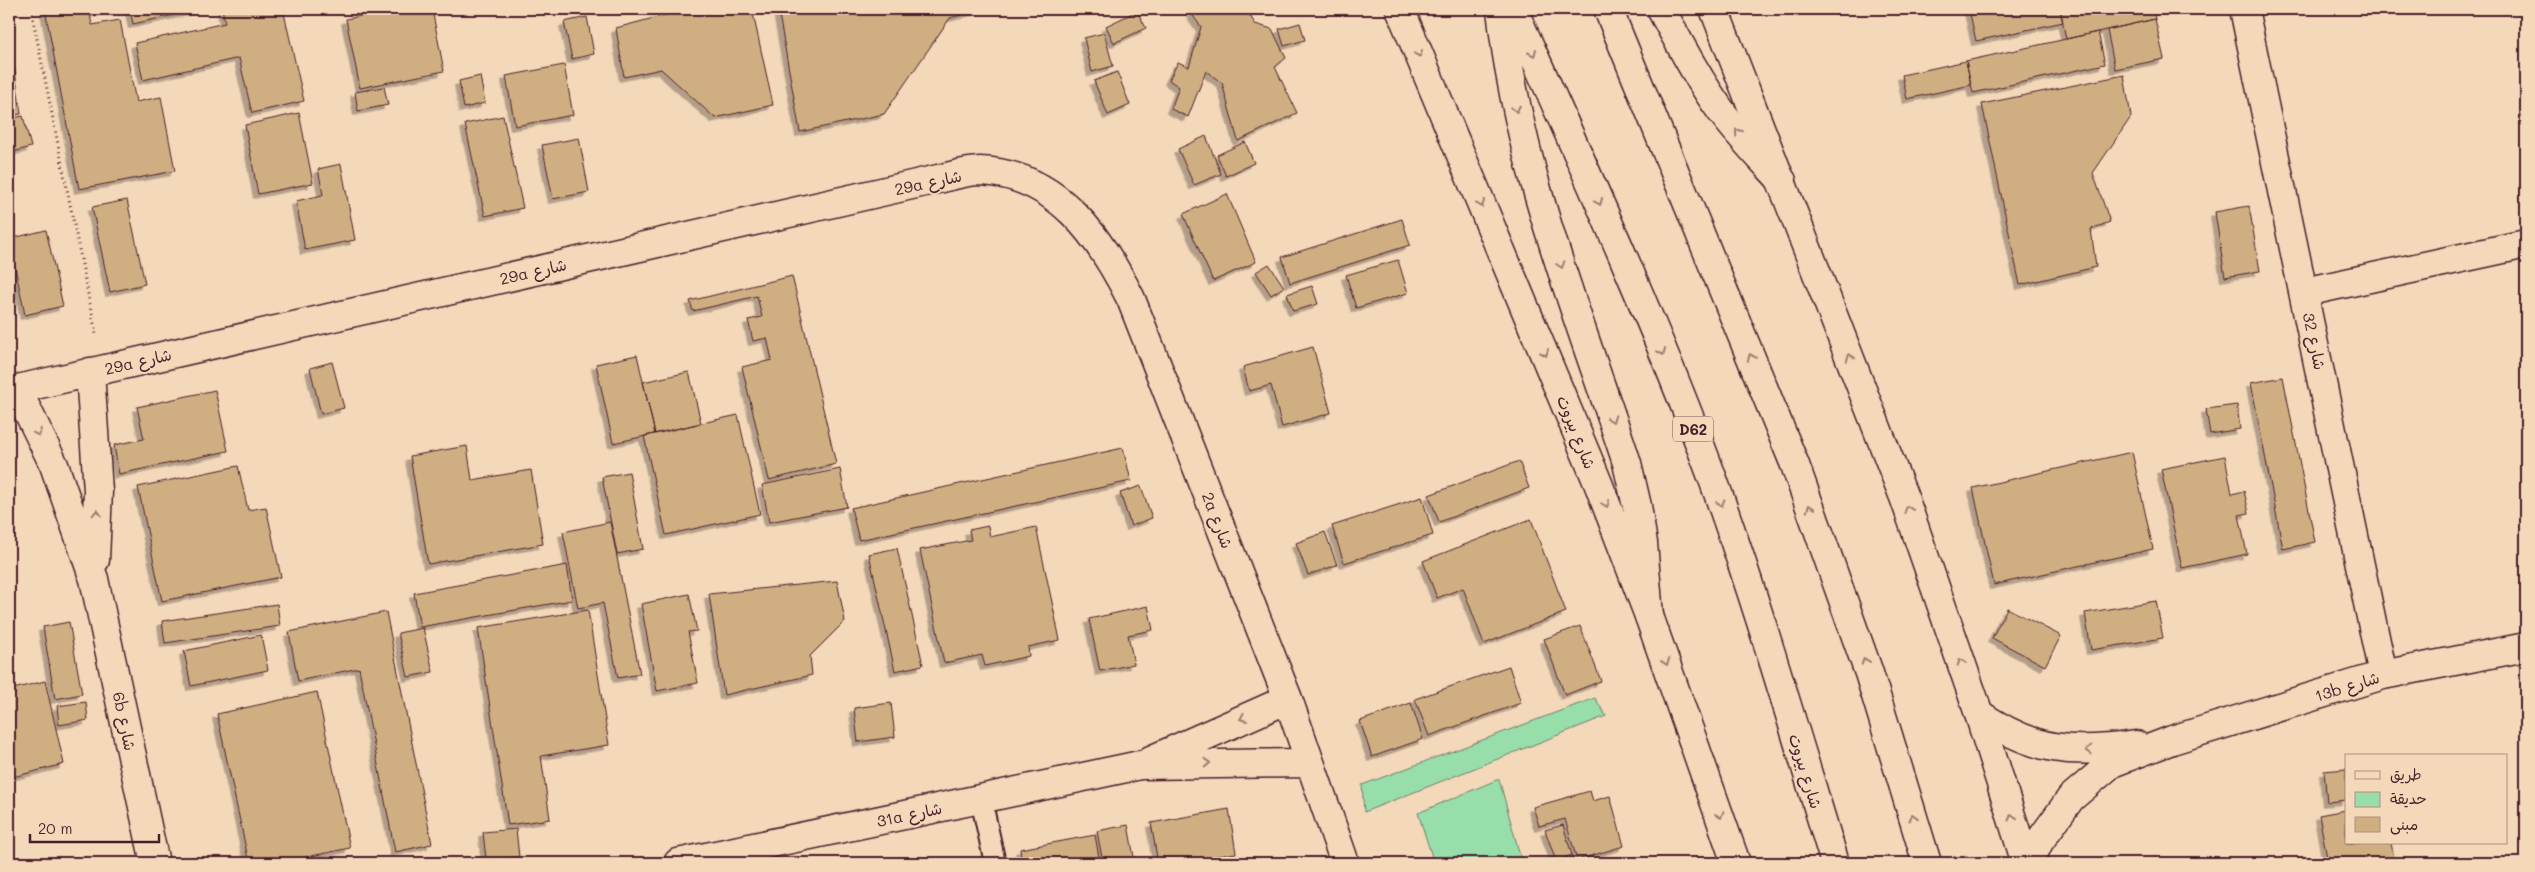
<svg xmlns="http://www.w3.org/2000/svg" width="2535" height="872" viewBox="0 0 2535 872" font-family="Mali,'Playpen Sans Arabic',sans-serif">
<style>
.green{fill:#97deab;stroke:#707e6b}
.building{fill:#cfaf82;stroke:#4a1f2b;filter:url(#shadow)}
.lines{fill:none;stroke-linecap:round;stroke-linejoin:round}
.lane-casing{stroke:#4a1f2b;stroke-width:24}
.street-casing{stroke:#4a1f2b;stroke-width:31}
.secondary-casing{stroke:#4a1f2b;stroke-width:31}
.primary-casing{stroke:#4a1f2b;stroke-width:31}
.path{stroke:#4a1f2b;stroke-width:3;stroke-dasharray:1 4;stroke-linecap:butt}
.lane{stroke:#f3d8ba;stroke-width:20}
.street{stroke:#f3d8ba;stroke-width:28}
.secondary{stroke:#f3d8ba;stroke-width:28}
.primary{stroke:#f3d8ba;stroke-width:28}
.oneway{stroke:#9e7c72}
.labels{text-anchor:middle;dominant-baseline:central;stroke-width:4;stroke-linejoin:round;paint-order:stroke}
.shield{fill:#f3d8ba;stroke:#7d5656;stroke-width:1}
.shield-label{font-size:15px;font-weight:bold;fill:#4a1f2b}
.street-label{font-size:16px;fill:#4a1f2b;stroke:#f3d8ba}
</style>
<defs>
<filter id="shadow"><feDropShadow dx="-4.5" dy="4.5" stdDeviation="0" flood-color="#0004"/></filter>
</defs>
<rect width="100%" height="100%" fill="#f3d8ba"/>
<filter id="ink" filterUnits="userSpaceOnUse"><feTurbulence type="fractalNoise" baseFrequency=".02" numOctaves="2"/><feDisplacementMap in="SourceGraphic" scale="10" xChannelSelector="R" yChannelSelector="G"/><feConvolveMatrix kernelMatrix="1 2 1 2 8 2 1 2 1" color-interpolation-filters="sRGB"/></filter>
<g filter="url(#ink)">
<!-- green -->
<path class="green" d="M1595 698 1606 716 1364 812 1362 785Z
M1499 779 1522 863H1434L1418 813Z"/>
<!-- building -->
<path class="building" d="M45 9H89L92 25 120 20 136 102 161 97 175 171 79 189Z
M92 9H113L93 13Z
M130 9H201L133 24Z
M222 9H283L304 101 252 113 239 58 143 80 135 43 225 23Z
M394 9H432L444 71 360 88 346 19Z
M688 9H752L773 105 715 118 661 69 624 77 616 28Z
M778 9H983L950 18 884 114 800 132Z
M1201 9H1246L1255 24 1272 29 1286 58 1275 67 1297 113 1238 141 1222 83 1206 71 1188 117 1171 109 1179 87 1169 80 1178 62 1189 67 1201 27 1191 13Z
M1969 9H2060L2063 22 1976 41Z
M2060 9H2153L2155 19 2066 39Z
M1137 11 1146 28 1114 43 1106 26Z
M587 17 594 54 572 59 564 22Z
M2155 19 2164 59 2115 69 2107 30Z
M1300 23 1305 40 1284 46 1279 29Z
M2098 32 2105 64 1973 93 1966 61Z
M1104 33 1113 66 1092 72 1084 38Z
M9 43H11L21 114 9 116Z
M1966 61 1971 85 1907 99 1902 75Z
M564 65 573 115 515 126 506 76Z
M1117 72 1130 105 1108 115 1094 81Z
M2124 75 2131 117 2093 173 2110 222 2091 229 2096 267 2020 285 1982 104Z
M480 76 485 103 464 108 459 81Z
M384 87 388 105 358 111 355 92Z
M299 113 313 183 258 194 245 125Z
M23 116 31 147 9 153V119Z
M503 116 523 208 485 216 465 124Z
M1206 136 1221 174 1194 185 1178 149Z
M579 138 589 192 553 199 542 145Z
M1245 142 1254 163 1226 176 1217 155Z
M341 164 355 240 305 250 296 201 323 195 318 169Z
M1227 194 1256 262 1213 281 1183 214Z
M127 200 145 284 110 292 92 207Z
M2249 206 2260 271 2225 277 2215 212Z
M1402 219 1410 245 1290 283 1282 257Z
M46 230 63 306 25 315 9 239Z
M1398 260 1408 293 1356 308 1346 275Z
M1269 264 1284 287 1271 295 1256 272Z
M792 276 836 464 769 480 742 367 772 360 767 338 753 341 748 320 762 317 757 296 693 311 690 301Z
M1312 286 1318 304 1293 311 1287 294Z
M1313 347 1331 413 1282 427 1271 385 1249 391 1243 367Z
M637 355 655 434 613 443 596 364Z
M332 362 344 408 321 414 310 368Z
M689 372 701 423 655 434 643 382Z
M2283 377 2315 542 2283 549 2251 383Z
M215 390 228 451 119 474 114 445 144 439 137 407Z
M2237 405 2240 429 2210 434 2206 409Z
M738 415 760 514 666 535 644 436Z
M467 446 472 480 531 470 543 544 428 564 410 456Z
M1123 448 1131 481 859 540 851 508Z
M2132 452 2153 549 1994 585 1973 488Z
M2225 456 2232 494 2244 491 2249 513 2239 515 2247 554 2182 568 2161 469Z
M1519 461 1529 488 1439 522 1429 495Z
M238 466 248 510 266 507 281 577 162 601 138 487Z
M840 469 847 507 769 522 762 485Z
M629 472 643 549 617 554 602 477Z
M1141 486 1152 518 1131 526 1120 493Z
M1422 497 1433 535 1344 563 1332 526Z
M1531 519 1566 612 1484 644 1463 588 1437 598 1423 561Z
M610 522 640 674 618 678 603 603 578 608 563 532Z
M988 526 990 537 1036 527 1060 640 1028 647 1029 656 985 666 982 655 944 663 920 550 971 540 969 530Z
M1325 532 1337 565 1308 575 1296 543Z
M897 548 923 665 895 671 869 554Z
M567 565 572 600 420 627 414 593Z
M837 581 845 621 810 656 812 675 724 695 709 594Z
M689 594 697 631 688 632 698 683 657 691 641 604Z
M2156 601 2163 638 2091 650 2085 613Z
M277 604 280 626 165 643 162 621Z
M1148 606 1153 630 1128 635 1134 664 1100 671 1089 619Z
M2007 608 2061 636 2045 666 1992 638Z
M588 610 609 745 541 756 550 819 508 825 478 628Z
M386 612 432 844 395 852 359 668 298 681 289 632Z
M69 622 82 694 55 699 43 627Z
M1580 626 1601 681 1565 695 1544 639Z
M423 628 433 672 408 677 398 633Z
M261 635 268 670 191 686 184 651Z
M1509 666 1521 703 1429 736 1415 699Z
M45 681 64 764 9 778V690Z
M317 692 350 848 278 863H249L217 714Z
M86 702 88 720 59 725 57 706Z
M891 703 895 737 858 742 854 708Z
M1411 703 1423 739 1372 757 1360 721Z
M2346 769V800L2327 802 2324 771Z
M1590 791 1593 801 1610 796 1624 846 1577 860 1565 819 1539 826 1533 807Z
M1229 809 1236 853 1178 863H1158L1151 823Z
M2346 810V843H2391L2395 863H2328L2319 815Z
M1128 825 1135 863H1103L1097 831Z
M1563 825 1572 855 1556 861 1545 830Z
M516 829 519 857 486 859 483 832Z
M1095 835 1100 863H1022L1020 849Z
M2313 857 2314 863H2282Z
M2484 859V863H2450Z"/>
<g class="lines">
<defs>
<path id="lane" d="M981 799 995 863"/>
<path id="street" d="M2244 9 2383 675
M2305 292 2526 244
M90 372 98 491 95 560
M17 389 54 465 94 579 155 863
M9 391 938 179C951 176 967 171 980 171 1057 174 1100 237 1131 299L1288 699 1345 863
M1979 714C2035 752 2071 754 2136 745
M1151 760 1288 699
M678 863 1140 765 1309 763
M2029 863 2039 842 2071 798 2112 763 2172 740 2383 675 2526 647"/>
<path id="secondary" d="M1400 9 1598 483 1649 616 1736 863
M1714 9 1905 500 1979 714 2026 863"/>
<path id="primary" d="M1501 9C1517 166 1578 314 1627 463L1637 506 1643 543 1649 616
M1513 9C1583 165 1655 322 1714 482 1759 608 1796 736 1835 863
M1608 9 1795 465 1869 673 1927 863
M1661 9C1680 44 1698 79 1721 111 1739 136 1761 158 1782 181"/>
</defs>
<!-- lane casing -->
<use href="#lane" class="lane-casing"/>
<!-- street casing -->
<use href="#street" class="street-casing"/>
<!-- secondary casing -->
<use href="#secondary" class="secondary-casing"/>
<!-- primary casing -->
<use href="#primary" class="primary-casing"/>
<!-- path -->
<path class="path" d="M31 9 96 334"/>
<!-- lane -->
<use href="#lane" class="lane"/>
<!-- street -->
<use href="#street" class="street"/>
<!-- secondary -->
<use href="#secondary" class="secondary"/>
<!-- primary -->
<use href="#primary" class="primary"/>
</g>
<!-- one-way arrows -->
<defs><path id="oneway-chevron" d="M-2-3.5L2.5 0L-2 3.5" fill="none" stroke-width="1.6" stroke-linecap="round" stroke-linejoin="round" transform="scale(1.25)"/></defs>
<g class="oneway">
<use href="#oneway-chevron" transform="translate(1533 53) rotate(66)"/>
<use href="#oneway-chevron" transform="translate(1419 54) rotate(67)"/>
<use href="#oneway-chevron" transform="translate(1516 109) rotate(79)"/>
<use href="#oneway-chevron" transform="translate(1738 132) rotate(-129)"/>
<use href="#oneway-chevron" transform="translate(1599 202) rotate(67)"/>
<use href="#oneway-chevron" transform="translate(1481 204) rotate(68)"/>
<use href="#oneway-chevron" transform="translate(1561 265) rotate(72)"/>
<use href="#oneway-chevron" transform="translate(1662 352) rotate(68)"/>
<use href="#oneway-chevron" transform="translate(1545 353) rotate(67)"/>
<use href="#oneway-chevron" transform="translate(1751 357) rotate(-112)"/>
<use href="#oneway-chevron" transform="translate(1850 357) rotate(-111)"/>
<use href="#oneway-chevron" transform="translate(1612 419) rotate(72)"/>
<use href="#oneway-chevron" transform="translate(38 433) rotate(64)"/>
<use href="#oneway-chevron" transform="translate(1721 503) rotate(72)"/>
<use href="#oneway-chevron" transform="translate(1606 504) rotate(69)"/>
<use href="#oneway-chevron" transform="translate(1810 508) rotate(-110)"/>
<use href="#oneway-chevron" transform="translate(1908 509) rotate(-109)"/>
<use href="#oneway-chevron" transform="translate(97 513) rotate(-88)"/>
<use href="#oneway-chevron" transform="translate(1865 661) rotate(-110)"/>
<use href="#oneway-chevron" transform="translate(1666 662) rotate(70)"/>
<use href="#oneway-chevron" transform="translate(1961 662) rotate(-109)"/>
<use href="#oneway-chevron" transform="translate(1243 718) rotate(157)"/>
<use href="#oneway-chevron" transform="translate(2089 750) rotate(177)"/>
<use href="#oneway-chevron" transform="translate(1207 763) rotate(-2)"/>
<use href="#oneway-chevron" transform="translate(1720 815) rotate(71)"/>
<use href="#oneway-chevron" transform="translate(1913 817) rotate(-107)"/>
<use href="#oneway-chevron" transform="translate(2012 817) rotate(-107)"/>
</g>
</g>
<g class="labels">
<!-- shield labels -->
<rect class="shield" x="1673" y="416.5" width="40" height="25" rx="4"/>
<g class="shield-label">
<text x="1693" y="429">D62</text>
</g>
<!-- street labels -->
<g class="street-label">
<text transform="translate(928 182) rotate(-12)">29a شارع</text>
<text transform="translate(533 271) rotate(-13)">29a شارع</text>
<text transform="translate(2315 341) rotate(78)">شارع 32</text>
<text transform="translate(138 361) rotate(-13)">29a شارع</text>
<text transform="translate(1577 432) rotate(68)">شارع بيروت</text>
<text transform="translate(1218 520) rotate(69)">2a شارع</text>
<text transform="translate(2347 686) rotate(-17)">13b شارع</text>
<text transform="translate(125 721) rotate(78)">6b شارع</text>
<text transform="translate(1806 771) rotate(73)">شارع بيروت</text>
<text transform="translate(909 814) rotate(-12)">31a شارع</text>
</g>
</g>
<!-- margin -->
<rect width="2535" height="872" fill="none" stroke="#f3d8ba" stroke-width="30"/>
<rect x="15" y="15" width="2505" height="842" fill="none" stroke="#4a1f2b" stroke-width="2" filter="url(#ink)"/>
<!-- legend -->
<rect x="2345" y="754" width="162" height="90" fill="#f3d8ba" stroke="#af8e81"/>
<rect x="2355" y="771" width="25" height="8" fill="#f3d8ba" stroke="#af8e81"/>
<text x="2390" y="780" font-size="15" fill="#4a1f2b">طريق</text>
<rect x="2355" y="792" width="25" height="15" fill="#97deab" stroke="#af8e81"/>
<text x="2390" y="804" font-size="15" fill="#4a1f2b">حديقة</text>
<rect x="2355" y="817" width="25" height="15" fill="#cfaf82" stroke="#af8e81"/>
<text x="2390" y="830" font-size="15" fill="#4a1f2b">مبنى</text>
<!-- scale -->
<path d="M30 834v8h129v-8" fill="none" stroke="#4a1f2b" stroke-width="2.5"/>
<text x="38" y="834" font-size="15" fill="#4a1f2b" stroke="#f3d8ba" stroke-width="4" paint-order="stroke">20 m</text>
</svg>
